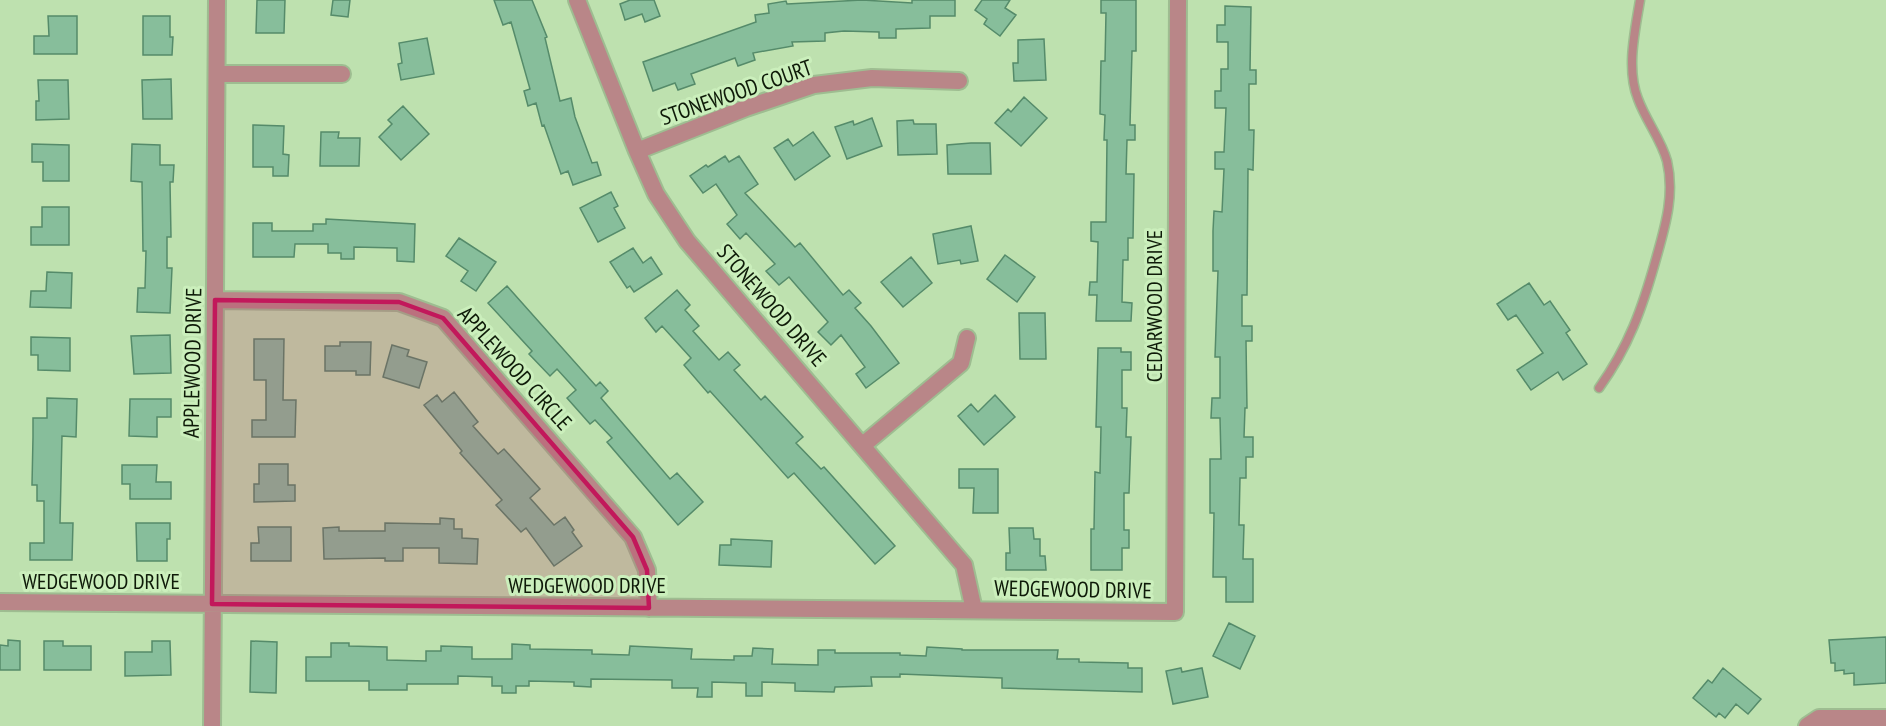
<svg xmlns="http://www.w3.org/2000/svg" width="1886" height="726" viewBox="0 0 1886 726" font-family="'PT Sans Narrow',sans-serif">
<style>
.building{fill:#87be9b;stroke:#558b6a;stroke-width:1.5}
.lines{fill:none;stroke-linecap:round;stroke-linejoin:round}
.lane-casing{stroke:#9ebd91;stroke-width:11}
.street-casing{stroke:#9ebd91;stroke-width:20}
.lane{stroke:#b98688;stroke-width:8}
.street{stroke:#b98688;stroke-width:16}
.marked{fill:#c2185b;fill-opacity:0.2;stroke:#c2185b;stroke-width:4.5;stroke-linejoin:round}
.labels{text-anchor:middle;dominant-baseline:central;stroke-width:6;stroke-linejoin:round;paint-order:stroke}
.street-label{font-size:22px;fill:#0e1a08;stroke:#cbefbc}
</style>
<rect width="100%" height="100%" fill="#bee1af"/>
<!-- building -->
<path class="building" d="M257 0H285L284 33H256Z
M333 0H350L348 17 331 15Z
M494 0H532L547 37 545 38 560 101 571 98 575 117 592 163 597 162 601 175 573 185 568 171 561 174 544 125 542 126 536 103 528 106 524 91 530 89 511 22 503 25Z
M630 0H654L660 16 645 22 642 14 625 20 620 4Z
M862 0 912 3V0H955V16H930V28L896 29V38H879V32L844 31 825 33V41L792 42 793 46 753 53 755 60 738 66 735 58 691 74 695 84 678 90 675 83 653 91 643 62 756 22 755 15 769 13 768 4 786 1 787 4Z
M982 0H1010L1005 8 1016 15 1000 36 984 24 987 19 975 10Z
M1101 0H1136V51H1132L1130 125H1135V140H1127L1126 174H1134L1133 238H1128V260H1123L1122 302 1132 303 1131 321H1096L1097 295H1089L1090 282H1097L1098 242 1091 241V222H1106L1107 140H1104L1105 115 1100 114 1101 61H1105L1106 13H1101Z
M1225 6 1251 7 1250 70H1256V84H1249V130H1254L1253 170 1248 169 1247 295H1242V326H1252V341H1246L1247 408H1245L1244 437H1253V457H1246V478H1240L1239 525H1244L1243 559H1253V602H1226V577H1213L1214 513H1210V459H1221L1220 418H1211L1212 398H1220V357H1215L1218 271H1213V231L1214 211 1222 212 1224 169H1215V152H1224L1226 108H1215V91H1221V69H1228V42H1217V25H1225Z
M48 16H77V54H34V36H49Z
M143 16H170V37H173L172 55H143Z
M427 38 434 74 401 80 398 64 402 63 399 43Z
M1044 39 1046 80 1014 81 1013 63H1018V40Z
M171 79 172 119H143L142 80Z
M38 80H68L69 119 36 120V101H39Z
M1024 97 1047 118 1021 146 995 123 1008 109 1011 112Z
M403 106 429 134 401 160 379 137 392 124 388 120Z
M872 118 882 146 847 159 835 127 853 121 854 125Z
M913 120 914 124H936L937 154 898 155 897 121Z
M253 125 284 126 283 154 289 155 288 176H273V167H253Z
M321 132H339L338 138H360L359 166H320Z
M813 132 830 156 795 180 774 148 788 139 793 146Z
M971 143H990L991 174H948L947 145Z
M32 144 69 145V181H43V162H32Z
M132 144 160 145V165H174L173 182H170L171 237H167V268H172L170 313 137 312 138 288H145L146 251H143L142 182 131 181Z
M725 156 729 162 739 156 758 184 745 193 795 247 800 243 843 295 849 290 861 303 855 308 871 326 899 363 866 388 856 374 865 367 841 335 831 345 818 332 828 322 789 277 779 285 766 271 775 264 746 233 740 239 727 224 737 215 716 184 703 193 690 176 706 165 708 167Z
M611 192 618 206 614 208 625 228 598 242 580 208Z
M42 207H69V245H31V227H42Z
M326 219 415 224 414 262 397 261V248L354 247V259H341V253H328V244H295L294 257H253V223H272V231H313V224H326Z
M971 226 978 261 961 264 960 260 938 264 933 234Z
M459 238 496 262 476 291 461 281 468 271 446 256Z
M633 248 643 263 651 257 662 274 634 292 630 286 627 288 610 262Z
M1005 255 1035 277 1017 302 987 279Z
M911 257 932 283 903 307 881 282Z
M47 272 72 273 71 308 30 307 31 291H46Z
M1529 283 1544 305 1550 301 1570 330 1566 333 1587 364 1563 380 1558 372 1531 390 1517 370 1543 353 1516 315 1508 320 1497 304Z
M507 286 596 386 600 382 608 391 601 398 670 479 677 473 703 502 678 525 607 442 612 438 595 420 590 424 567 398 576 390 557 369 550 376 529 354 532 351 488 303Z
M677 290 690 305 685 310 699 326 693 331 719 360 728 352 740 365 734 370 761 400 765 396 803 437 796 443 821 469 824 467 895 546 875 564 794 473 788 478 710 391 708 393 684 365 691 358 662 326 656 332 645 318Z
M1019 313H1045L1046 359H1020Z
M170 335 171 373 134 374 131 336Z
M31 337 70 338V371L38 370V355H31Z
M254 339H284L283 400H296L295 437H252V420H266V380H254Z
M340 342H371L370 375H356V371H325V346H340Z
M392 345 409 350 407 356 427 362 419 388 383 377Z
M1098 348H1121V352H1131V370H1122V408H1127L1126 437H1131L1129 493H1124V530H1129V548H1122V570H1091V529H1094L1095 472 1100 473 1101 427H1096Z
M454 392 478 422 473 426 498 454 504 449 540 489 530 498 554 525 565 517 574 530 572 532 582 546 554 566 526 528 521 532 496 505 502 500 460 453 462 451 424 405 437 395 442 402Z
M995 395 1015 417 984 445 958 416 971 404 978 412Z
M47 398 77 399 76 437 62 436 60 523H73L72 560H30V543H44V501H37V485H32L33 437V418H47Z
M130 399H171V417H157V437L129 436Z
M259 464H288V485H295V501L254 502V484H259Z
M122 465H157L156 482H171V499H130V484H122Z
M959 469H998V513H973L974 488H959Z
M440 518 454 519V529H462V538L478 539 477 564 439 563V548H403V561H385V558L324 559 323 528 339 527V531H385V523L440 524Z
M136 523H170V539H167V561H137Z
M258 527H291V561H251V543H259Z
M1009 528H1033L1034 539H1040V556H1045L1046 570H1006V553H1010Z
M731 539 772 541 771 567 719 565 720 545H731Z
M1229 623 1255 636 1240 669 1213 656Z
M1886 637V683L1854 685V673L1844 674V670L1835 671V663H1831L1829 640Z
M8 640 20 641V670H0V645L8 646Z
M44 641H63V646H91V670H44Z
M152 641H170L171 675 125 676V652H152Z
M251 641 277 642 276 693 250 692Z
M331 643H349V646L387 647V660L426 661V651H441V646L472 647V659H512V644L530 645V649L592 650V654L629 655 630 646 692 649 691 659 734 660V656H752L753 648 773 649 772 664 818 665V650H835V653H900V655L926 656 927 647 962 649V650H1058L1057 659H1079V662L1128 663V668H1142V692L1002 688V678L900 674V677H871L872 686 835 687 834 692 795 691V683L762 682V696H746V683L712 682V697H697L698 688H672V680L591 679V687L574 686V682L529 681V686H516V693H502V686H492V677L458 676V684H407V690H369V681H306V657H331Z
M1181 668 1182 672 1202 668 1208 697 1173 704 1166 671Z
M1723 668 1761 699 1748 714 1736 704 1725 718 1719 713 1716 717 1693 698 1708 680 1712 683Z"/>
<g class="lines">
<defs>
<path id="lane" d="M1599 388C1629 346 1642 309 1656 259 1665 227 1675 195 1667 161 1661 139 1646 121 1638 99 1626 69 1635 31 1640 0"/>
<path id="street" d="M577 0 637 151 656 194 687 241 964 565 974 610
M218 74H342
M637 151 746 108 814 85 872 78 959 81
M215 300 399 302 443 318 633 537 647 570 649 608
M863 445 961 363 967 338
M0 602 1175 612 1178 0
M212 726 217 0
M1807 726 1819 718H1886"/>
</defs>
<!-- lane casing -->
<use href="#lane" class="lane-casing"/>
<!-- street casing -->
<use href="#street" class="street-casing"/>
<!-- lane -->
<use href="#lane" class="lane"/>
<!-- street -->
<use href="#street" class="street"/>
</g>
<!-- marked area -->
<path class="marked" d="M215 300 399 302 443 318 633 537 647 570 649 608 212 604Z"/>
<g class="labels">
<!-- street labels -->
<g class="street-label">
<text transform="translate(736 92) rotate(-19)">STONEWOOD COURT</text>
<text transform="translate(772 305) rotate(49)">STONEWOOD DRIVE</text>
<text transform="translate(1154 306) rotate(-90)">CEDARWOOD DRIVE</text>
<text transform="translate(192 363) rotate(-89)">APPLEWOOD DRIVE</text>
<text transform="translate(515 368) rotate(48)">APPLEWOOD CIRCLE</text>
<text x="101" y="581">WEDGEWOOD DRIVE</text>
<text x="587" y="585">WEDGEWOOD DRIVE</text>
<text transform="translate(1073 589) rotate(1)">WEDGEWOOD DRIVE</text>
</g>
</g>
</svg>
